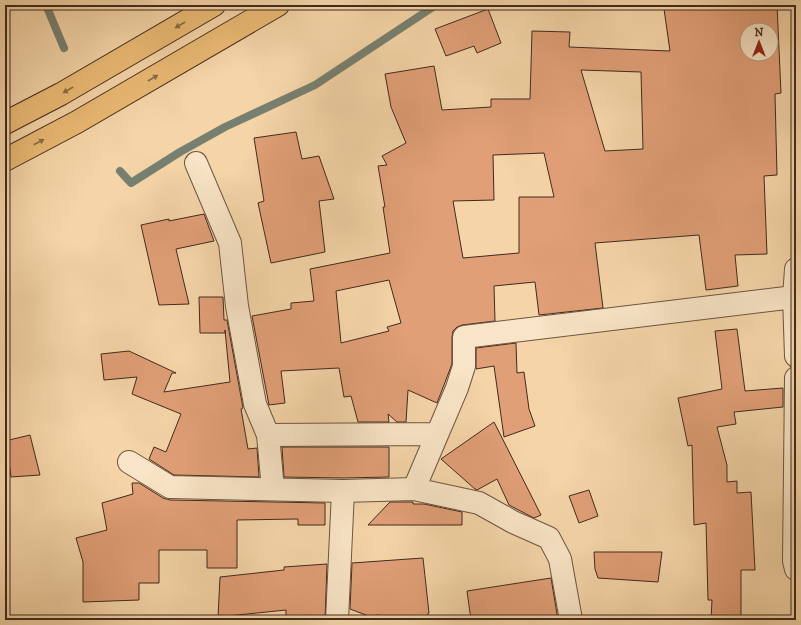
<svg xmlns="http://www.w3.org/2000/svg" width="801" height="625" viewBox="0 0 801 625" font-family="'IM FELL DW Pica',serif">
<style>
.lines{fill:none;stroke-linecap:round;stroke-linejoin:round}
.stream{stroke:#778070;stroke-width:8}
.building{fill:#e19f77;stroke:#402a1f;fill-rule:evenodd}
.minor-casing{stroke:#6d5541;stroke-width:24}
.major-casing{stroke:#402a1f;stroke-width:24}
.minor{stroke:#f8e4c6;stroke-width:22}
.major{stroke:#eaba74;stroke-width:22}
.oneway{fill:#8c6b45}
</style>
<rect width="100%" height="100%" fill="#f5d5a8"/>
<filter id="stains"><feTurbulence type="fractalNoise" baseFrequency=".005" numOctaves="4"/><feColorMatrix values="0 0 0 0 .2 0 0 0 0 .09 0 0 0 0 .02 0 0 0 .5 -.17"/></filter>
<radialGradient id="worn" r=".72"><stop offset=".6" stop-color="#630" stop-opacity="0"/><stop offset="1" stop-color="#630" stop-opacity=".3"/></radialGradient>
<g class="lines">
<!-- stream -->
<path class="stream" d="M46 5 64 48
M120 171 131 183 180 152 225 127 315 85 436 5"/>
</g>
<!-- building -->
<path class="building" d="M698 5H777L781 93 775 94 777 175 764 176 767 254 735 255 738 286 706 290 699 235 595 243 603 308 539 315 535 282 494 286 495 321 462 325 457 327 453 331 452 337V364L437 403 408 390 406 422H397L388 414 389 422H358L351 396 344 397 339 368 281 371 285 403 269 405 252 316 291 309V303L314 301 310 269 390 253 383 207H385L378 166 387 165 382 156 406 143 391 107 385 74 434 66 442 110 491 107V99H530L532 31 570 32 569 47 670 51 664 9ZM747 30H771V54H747ZM581 70 641 72 643 149 605 151ZM544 153 554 197H519V253L463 258 453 201 494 200 493 155ZM389 280 401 323 387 327 389 331 341 343 336 291Z
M488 9 501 43 477 53 474 46 446 56 435 29Z
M296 132 302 159 319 156 334 199 319 201 325 252 271 263 258 203 264 201 254 138Z
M204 214 214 241 176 249 189 304 159 305 141 225 169 219V221Z
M199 297H223L224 320H227L243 408 241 409 248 449 257 448 259 477 174 475 149 459 154 447 166 452 181 414 132 394 137 377 104 380 101 354 129 351 176 373H172L164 392 230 382 225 330V333H200Z
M737 329 745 391 783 388V407L734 412 736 424 717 427 727 465V482L737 481V493L751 492 755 570H741V620H711L712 600H708L706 523 694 525 692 445 688 446 678 398 722 389 715 331Z
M516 343 517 373 524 372 529 409 535 426 504 437 494 366 476 369V348Z
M494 422 541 515 534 518 509 505 497 479 477 490 475 489 441 459Z
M30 435 40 475 11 477 9 462 5 441Z
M282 447H389V477L343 478 284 477Z
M132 483H139L163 498 170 500 325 503V525H298V519L237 520V568H207V550H159V583H139V600L83 602V562L76 538 107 530 102 503 133 494Z
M589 490 598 516 579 523 569 496Z
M390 502H413V504H424L462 512V525H368Z
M594 552H662L658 582 598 578 595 569Z
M423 558 429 613H428V620L376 615 374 618 350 609 352 563Z
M327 564 325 620H286V610L218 617 220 577 284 570V567Z
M551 578 558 620H471L467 591Z"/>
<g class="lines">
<defs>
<path id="minor" d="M196 163 230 243 237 306 255 404 268 435 273 489
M796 269 794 297 796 356
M796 378 794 561 796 569
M268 435 436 434
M129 462 170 487 343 491 337 620
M414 489 457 388 464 366V337L794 297
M343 491 414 489 479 503 513 522 549 538 560 559 571 620"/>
<path id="major" d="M5 123 61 94 214 5
M5 160 77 122 278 5"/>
</defs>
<!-- minor casing -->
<use href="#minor" class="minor-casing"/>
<!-- major casing -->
<use href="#major" class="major-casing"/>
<!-- minor -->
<use href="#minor" class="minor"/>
<!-- major -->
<use href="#major" class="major"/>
</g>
<!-- one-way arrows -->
<defs><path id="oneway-solid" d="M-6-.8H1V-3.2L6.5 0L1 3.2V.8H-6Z"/></defs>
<g class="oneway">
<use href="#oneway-solid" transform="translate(180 25) rotate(150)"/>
<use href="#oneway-solid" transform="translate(153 78) rotate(-30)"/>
<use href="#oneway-solid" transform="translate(68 90) rotate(150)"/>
<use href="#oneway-solid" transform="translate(39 142) rotate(-28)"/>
</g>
<!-- margin -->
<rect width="801" height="625" fill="none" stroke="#f5d5a8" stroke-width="20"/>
<rect x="6" y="6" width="789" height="613" fill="none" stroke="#402a1f" stroke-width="2"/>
<rect x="10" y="10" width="781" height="605" fill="none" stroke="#402a1f"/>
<!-- north arrow -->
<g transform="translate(759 42)"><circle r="19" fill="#f8e4c6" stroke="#ae9a83"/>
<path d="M0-3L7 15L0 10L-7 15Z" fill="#8f2418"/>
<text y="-6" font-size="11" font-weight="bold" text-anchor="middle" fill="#402a1f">N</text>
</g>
<rect width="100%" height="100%" filter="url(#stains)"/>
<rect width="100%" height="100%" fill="url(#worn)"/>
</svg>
